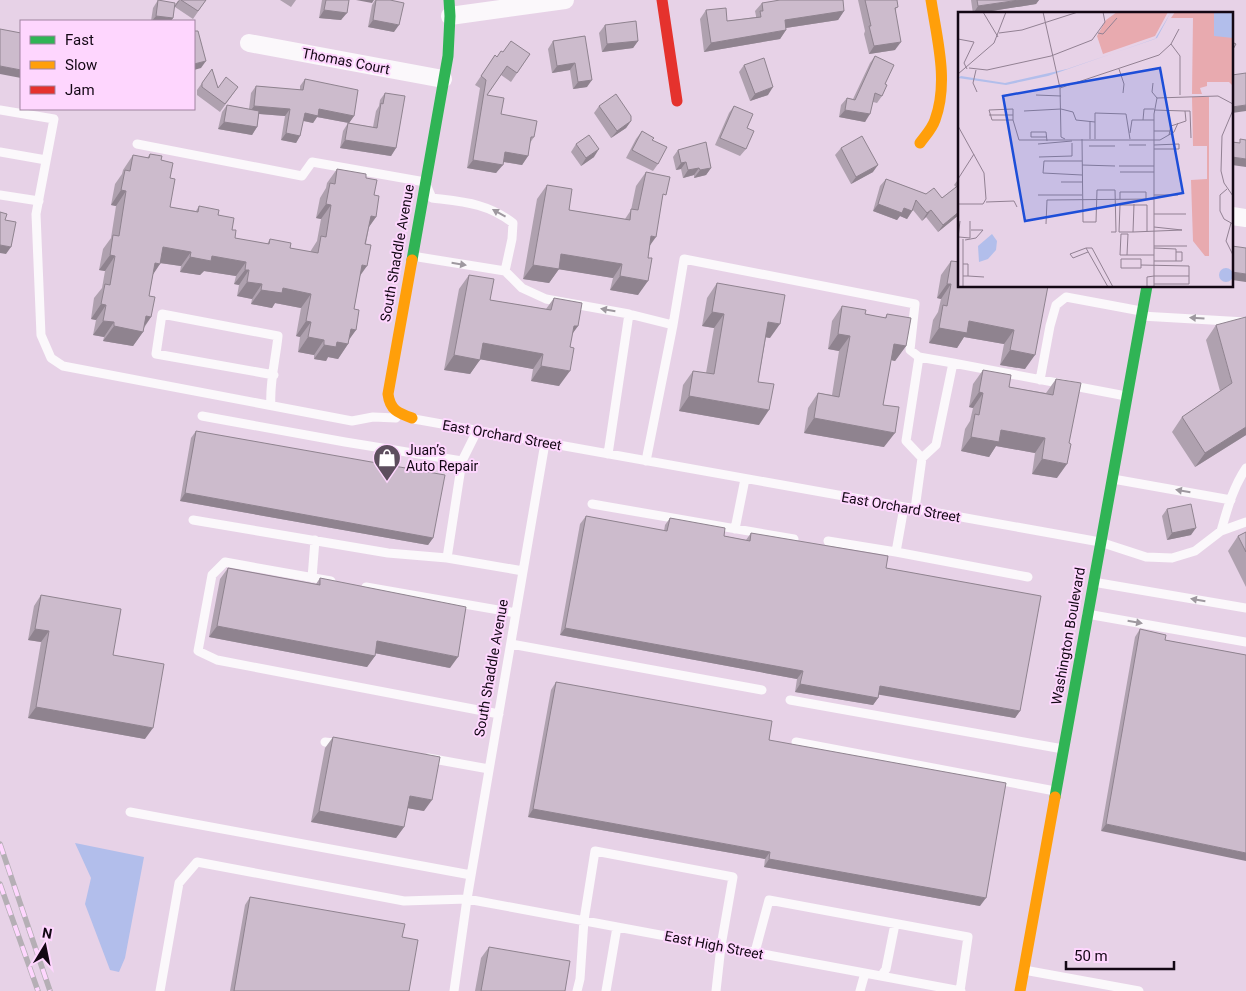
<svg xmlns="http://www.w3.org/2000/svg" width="1246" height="991" viewBox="0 0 1246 991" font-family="Roboto,sans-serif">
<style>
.water{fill:#b2beeb}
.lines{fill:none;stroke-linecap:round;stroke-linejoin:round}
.lane{stroke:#fbf8fb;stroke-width:9}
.street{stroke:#fbf8fb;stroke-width:18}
.fast{stroke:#30b455;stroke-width:11}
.slow{stroke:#ff9f0a;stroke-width:11}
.jam{stroke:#e5322d;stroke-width:11}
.rail-casing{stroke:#b5afb5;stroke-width:5.5}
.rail{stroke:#fed6fe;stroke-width:4;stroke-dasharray:11;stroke-linecap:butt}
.wall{fill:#afa1af}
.shaded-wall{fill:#8f838f}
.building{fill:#cbc;stroke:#8f838f}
.oneway{fill:#9e989f}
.labels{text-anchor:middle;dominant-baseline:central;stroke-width:4;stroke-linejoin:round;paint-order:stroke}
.street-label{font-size:14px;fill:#130714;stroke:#fed6fe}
.poi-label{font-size:14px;fill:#130714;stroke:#fed6fe;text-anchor:start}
.inset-road{fill:none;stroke:#928193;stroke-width:1}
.view{fill:#1d4ed8;fill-opacity:0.15;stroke:#1d4ed8;stroke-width:2.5}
.inset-edge{fill:none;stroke:#130714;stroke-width:2.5}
</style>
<rect width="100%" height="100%" fill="#e7d2e7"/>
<!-- water -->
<path class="water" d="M75 843 144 857 125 958 119 972 110 970 85 904 91 878Z"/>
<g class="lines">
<!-- lane -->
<path class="lane" d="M0 110 54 119 36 214 41 335 51 358 63 366 352 421 373 417 396 418
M137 144 302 176 312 162 425 182 432 198C464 202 487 203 513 223L512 239 505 271 522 288 546 299 629 314 673 325
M0 152 46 160
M0 195 39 201
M412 256 505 271
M1141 316 1246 322
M919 357 953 363
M1040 380 1050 326 1056 305 1066 297 1141 311
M271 405C269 385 276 357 278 336L162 314 156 354 274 375
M202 416 345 442 462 461 477 431
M414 419 1100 542 1146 557 1172 558 1195 551 1221 531 1246 522
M608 454 629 314
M922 458 936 445 953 363 1126 396
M646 461 673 325 684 259 915 304 910 350 919 357 906 441 922 458 915 509
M1113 479 1231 500
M592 504 794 539
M193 520 388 553 447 558 462 461
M735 529 745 479
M1221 531C1227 510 1233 487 1246 468
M828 541 896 552 904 507
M896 552 1028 577
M447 558 523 571
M312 578 315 540
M331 581 225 562 212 575 198 651 217 660 499 714
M1093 582 1246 608
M366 587 516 613
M1087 614 1246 642
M511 644 762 690
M790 700 1063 749
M325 742 342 744
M796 742 1055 791
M428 758 489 769
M130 812 471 875
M755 952 769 900 968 937 960 991
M1024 970 1139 991
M881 976 886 969 895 924
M160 991 179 883 197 862 404 901 467 899 961 991
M454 991 467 899 545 443
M577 991 580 979 584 920 595 851 733 877 721 946 716 991
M606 991 617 927
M860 991 865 973"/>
<!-- street -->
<path class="street" d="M450 16 565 0
M249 43 443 79
M1232 216 1246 218"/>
<!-- fast -->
<path class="fast" d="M412 260 448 56 450 16 449 0
M1055 797 1147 286"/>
<!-- slow -->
<path class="slow" d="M920 143C925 136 932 129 935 120 949 82 937 39 931 0
M412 260 388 394C390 410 398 413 412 418
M1020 991 1055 797"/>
<!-- jam -->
<path class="jam" d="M662 0 677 101"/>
<defs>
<path id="rail" d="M0 844 50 991
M0 884 38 991"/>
</defs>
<!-- rail casing -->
<use href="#rail" class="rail-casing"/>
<!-- rail -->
<use href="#rail" class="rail"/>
</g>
<!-- wall -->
<path class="wall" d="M158 0 175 6 179 0H206L193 19 175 7H174L173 18 171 21H151L153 8Z
M280 0H296L291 7Z
M322 0H349L341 20 319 18Z
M375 0H390L394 32 368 27 372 5Z
M858 0H897L896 11 895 50 869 54 864 34 865 31Z
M971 0H1039L1036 4 973 14Z
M762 3 844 11 838 20 786 28V30L780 39 704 52 700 19 706 10 727 21 756 17V16L755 11Z
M605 25 638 41 633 48 602 52 599 33Z
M585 36 587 87 573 89 570 70 552 73 548 49 553 41Z
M502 52 530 54 511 82 501 75 487 95 501 114 534 137 530 143 528 156 522 165 503 162 496 173 467 168 480 88 475 85 495 55 497 57Z
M875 56 885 84 882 96 877 103 873 102 865 122 839 117 841 105 847 98 853 99 870 63Z
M744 65 768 95 750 101 739 72Z
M212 69 218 88 238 87 220 112 197 95V90Z
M305 79 354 116 349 123 317 117 313 123 303 121 300 136 296 143 281 140 285 116 259 114 257 127 252 135 218 129 222 112 227 105 249 109 251 93 256 86 300 90V86Z
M385 93 396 148 391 156 340 148 343 131 348 123 373 127 376 111 379 106 380 100Z
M599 106 631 121 626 128 611 138 594 113Z
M734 106 747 128 746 149 740 156 715 145 729 113Z
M642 131 652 140 658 164 653 171 626 158 636 139Z
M576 144 594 157 581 166 571 152Z
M841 148 873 172 851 184 835 155Z
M678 150 711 168 706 175 694 178V175L683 178 681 169 676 170 673 157Z
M150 154 161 160 170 178V207L196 211 199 206 218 215 232 230 235 238 267 244 270 239 290 248 310 252 317 241 321 219 316 218 320 198 326 188 327 183 337 169 366 178 374 195 376 217 369 227 354 309 356 330 349 339 348 344 338 359 328 357 326 361 314 359V355L298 352 300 337 296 336 301 308 275 303 272 308 251 304 252 299 237 296 239 285 234 284 236 276 204 271 200 275 180 272 181 266 160 263 153 274 149 296 151 317 144 328 143 332 133 346 103 341 104 337 93 335 96 320 91 319 94 298 102 288 105 271 99 270 103 249 111 238 116 206 111 205 115 184 122 174 123 170 133 155 147 158Z
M646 172 662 201 650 245 638 295 610 290 613 278 559 269 549 283 523 279 537 199 547 185 569 210 625 219 631 210 636 186Z
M960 177V214L938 232 926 217 922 221 913 210 907 219 900 216 897 220 873 211 880 186 886 179 926 194 942 198 956 187 954 185Z
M951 261 960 286H1048L1025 369 1000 365 1004 344 964 337 957 348 929 343 933 320 938 312 941 299 937 298 941 275Z
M469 275 490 300 546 309 554 298 578 326 572 334 559 386 531 381 533 369 480 359 470 374 444 370 459 289Z
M717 283 770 338 766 337 758 382 759 425 679 411 683 385 693 371 706 373 714 328 702 326 707 298Z
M842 306 865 314 885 318 887 314 906 346 895 361 891 360 883 405 884 447 804 433 808 408 818 393 832 395 839 351 828 349 832 321Z
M1216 325 1246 435 1195 467 1172 432 1182 417 1220 391 1206 340Z
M983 370 1009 387 1046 393 1056 379 1057 478 1032 474 1035 453 996 446 989 457 961 451 965 429 970 421 973 408 969 407 973 384Z
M196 431 433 538 428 545 180 501 191 438Z
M1167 509 1191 535 1167 540 1162 516Z
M586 516 664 531 665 525 670 518 724 536 746 540 751 533 886 568 1020 711 1015 718 879 694 878 698 873 705 795 692 797 679 560 635 580 524Z
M1246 532V587L1228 551 1238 536Z
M228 568 316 584 320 578 450 668 375 653V656L367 667 209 637 220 579Z
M41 595 145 739 28 718 41 642 28 640 34 606Z
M1140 629 1165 640 1246 655 1101 831 1135 637Z
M556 682 769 740 980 906 764 867 765 859 528 817 551 690Z
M333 737 424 811 407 808 404 827 396 838 311 822 325 748Z
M250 897 402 937 409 991H230L245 905Z
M489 947 565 991H475L481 958Z"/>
<!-- shaded-wall -->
<path class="shaded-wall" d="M180 0 175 7 173 8 178 1Z
M356 0H374L372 3Z
M1019 0H1039L1036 4 973 14 978 6Z
M324 10 347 13 341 20 319 18Z
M844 11 838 20 779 29 785 20Z
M156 16 173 18 171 21H152Z
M373 20 399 25 394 32 368 27Z
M786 30 780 39 704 52 711 43Z
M638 41 633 48 602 52 607 44Z
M901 42 895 50 869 54 874 46Z
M206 61 201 68 194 70V64Z
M575 63 570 70 552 73 557 66Z
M0 66 21 70V78L0 74Z
M592 80 587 87 573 89 578 82Z
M773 87 768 95 750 101 755 94Z
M1246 105V111L1232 113V107Z
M254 106 290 109 285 116 249 113Z
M319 109 354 116 349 123 317 117 313 123 300 120 305 113Z
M845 110 870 114 865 122 839 117Z
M631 121 626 128 611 138 617 131Z
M224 122 257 127 252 135 218 129Z
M286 133 300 136 296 143 281 140Z
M345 140 396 148 391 156 340 148Z
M599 149 594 157 581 166 586 158Z
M505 152 528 156 522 165 499 161Z
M1232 157 1246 159V167L1232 165Z
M473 160 503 165 496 173 467 168Z
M686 162 681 169 676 170 681 163Z
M878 165 873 172 851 184 856 177Z
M699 168 694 175 683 178 688 170Z
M711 168 706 175 694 178 700 170Z
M121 190 126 191 116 206 111 205Z
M326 204 331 205 321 219 316 218Z
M878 204 904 208 912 211 907 219 900 216 897 220 873 211Z
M931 210 926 217 922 221 927 213Z
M960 211V214L938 232 943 225Z
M371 216 376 217 366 231Z
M651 236 656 237 646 251Z
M0 245 11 247 6 254 0 253Z
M163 247 191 252 181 266 153 262Z
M561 254 622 264 613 278 551 268Z
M110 255 115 256 105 271 99 270Z
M212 256 246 262 236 276 204 271 200 275 180 272 190 257Z
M155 263 160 264 150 279Z
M362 265 367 266 357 280Z
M533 265 559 269 549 283 523 279Z
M245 270H249L239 285 234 284Z
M1232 272 1246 274V282L1232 280Z
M620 276 648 281 638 295 610 290Z
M247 282 262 284 252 299 237 296Z
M947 284H951L941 299 937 298Z
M283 288 311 294 301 308 275 303 272 308 251 304 261 290Z
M101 304 106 305 96 320 91 319Z
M712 312 724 314 714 328 702 326Z
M146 316 151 317 141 331 143 332 133 346 103 341 114 326Z
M103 321 114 322 104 337 93 335Z
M306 321 311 322 300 337 296 336Z
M969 321 1014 330 1004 344 964 337 957 348 929 343 939 328Z
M768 322 780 324 770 338 758 336Z
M574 326H578L567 341Z
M351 329 356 330 346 344H348L338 359 328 357 326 361 314 359 324 345 337 342Z
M838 334 850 336 839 351 828 349Z
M308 337 324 340 314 355 298 352Z
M483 343 543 354 533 369 473 358Z
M894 344 906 346 895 361 883 358Z
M1010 350 1035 355 1025 369 1000 365Z
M454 355 480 360 470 374 444 370Z
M541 366 570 371 559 386 531 381Z
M979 392 983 393 973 408 969 407Z
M689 396 769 410 759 425 679 411Z
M814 418 895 433 884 447 804 433Z
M1246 427V435L1195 467 1205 453Z
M1001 430 1045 438 1035 453 996 446 989 457 961 451 971 437Z
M1042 459 1067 464 1057 478 1032 474Z
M185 493 433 538 428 545 180 501Z
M1196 528 1191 535 1167 540 1172 533Z
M217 626 375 656 367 667 209 637Z
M565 628 803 671 797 679 560 635Z
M35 629 49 631 41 642 28 640Z
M377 641 458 657 450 668 369 652Z
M800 684 878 698 873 705 795 692Z
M880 686 1020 711 1015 718 875 694Z
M36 707 153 728 145 739 28 718Z
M410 796 432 800 424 811 402 807Z
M533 809 770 852 765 859 528 817Z
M319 811 404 827 396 838 311 822Z
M1106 824 1246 853V861L1101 831Z
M769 859 986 898 980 906 764 867Z"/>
<!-- building -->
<path class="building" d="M158 0 175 3 173 18 156 16Z
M181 0H206L198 11Z
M326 0H349L347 13 324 10Z
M376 0H390L404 3 399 25 373 20Z
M780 0H843L844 11 785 20 786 30 711 43 706 10 726 8 727 21 761 17 760 11H763L762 3Z
M865 0H897L898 7 895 8 901 42 874 46 869 26H871Z
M977 0H1019L978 6Z
M636 21 638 41 607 44 605 25Z
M0 29 21 33V70L0 66Z
M194 31H198L206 61 194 64Z
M585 36 592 80 578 82 575 63 557 66 553 41Z
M511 41 530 54 517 73 507 66 487 95 504 98 501 114 537 121 534 137H531L528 156 505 152 503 165 473 160 486 80 481 76 495 55 497 57 501 51 503 52Z
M1232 42 1236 44 1232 51Z
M875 56 894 65 885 84 887 85 882 96 875 93 870 114 845 110 847 98 855 100Z
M764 58 773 87 755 94 744 65Z
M212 69 218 88 226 77 238 87 225 104 202 87V83Z
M1246 73V105L1232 107V75Z
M305 79 358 90 354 116 319 109 318 116 305 113 300 136 286 133 290 109 254 106 256 86 303 90Z
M385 93 405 96 396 148 345 140 348 123 377 128 381 103 383 104Z
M616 94 631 116V121L617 131 599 106Z
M227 105 259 111 257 127 224 122Z
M734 106 753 114 747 128 754 131 746 149 720 138Z
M642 131 654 138 652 140 667 147 658 164 632 150Z
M589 135 599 149 586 158 576 144Z
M862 136 878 165 856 177 841 148Z
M1240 139 1246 140V159L1232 157V142L1240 143Z
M706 142 711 168 700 170 699 168 688 170 686 162 681 163 678 150Z
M150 154 162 156 161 160 173 163 170 178 175 179 170 207 198 212 199 206 219 210 218 215 234 218 232 230H236L235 238 269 244 270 239 291 243 290 248 318 253 321 236 326 237 331 205 326 204 330 183 335 184 337 169 366 174V178L377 180 374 195 379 196 376 217 371 216 365 244 371 245 367 266 362 265 354 309 359 310 356 330 351 329 348 344 337 342 336 347 324 345V340L308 337 311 322 306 321 311 294 283 288 282 293 261 290 262 284 247 282 249 270H245L246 262 212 256 211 261 190 257 191 252 163 247 160 264 155 263 149 296 155 297 151 317 146 316 143 332 114 326V322L103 321 106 305 101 304 105 284 110 285 115 256 110 255 113 235 119 236 126 191 121 190 125 170 130 171 133 155 149 158Z
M646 172 670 177 666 195 663 194 656 237 651 236 648 258H652L648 281 620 276 622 264 561 254 559 269 533 265 547 185 572 189 569 210 630 220 631 209 638 210Z
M886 179 926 194 934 188 942 198 960 184V211L943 225 931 210 927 213 916 200 912 211 904 208 902 213 878 204Z
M0 212 7 214 5 220 16 222 11 247 0 245Z
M1232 246 1246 248V274L1232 272Z
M951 261 960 262V286H1048L1035 355 1010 350 1014 330 969 321 967 333 939 328 943 305 947 306 951 284H947Z
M469 275 494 279 490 300 551 310 554 298 582 303 578 326H574L570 347 574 348 570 371 541 366 543 354 483 343 480 360 454 355Z
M717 283 785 295 780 324 768 322 758 382 774 384 769 410 689 396 693 371 714 374 724 314 712 312Z
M842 306 866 310 865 314 886 318 887 314 911 318 906 346 894 344 883 405 899 407 895 433 814 418 818 393 839 397 850 336 838 334Z
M1246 317V427L1205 453 1182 417 1232 383 1216 325Z
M983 370 1011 375 1009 387 1053 395 1056 379 1081 383 1069 443 1071 444 1067 464 1042 459 1045 438 1001 430 999 442 971 437 975 414 979 415 983 393 979 392Z
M196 431 445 475 433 538 185 493Z
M1191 504 1196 528 1172 533 1167 509Z
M586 516 667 531 670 518 725 528 724 536 750 541 751 533 888 556 886 568 1041 596 1020 711 880 686 878 698 800 684 803 671 565 628Z
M1246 532V552L1238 536Z
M228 568 320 585V578L466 607 458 657 377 641 375 656 217 626Z
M41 595 121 609 113 655 164 664 153 728 36 707 49 631 35 629Z
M1140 629 1166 635 1165 640 1246 655V853L1106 824Z
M556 682 772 721 769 740 1006 783 986 898 769 859 770 852 533 809Z
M333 737 440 757 432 800 410 796 404 827 319 811Z
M250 897 405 924 402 937 418 940 409 991H234Z
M489 947 570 961 565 991H481Z"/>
<!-- one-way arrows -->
<defs><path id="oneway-solid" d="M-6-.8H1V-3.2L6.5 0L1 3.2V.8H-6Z" transform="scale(1.25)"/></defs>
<g class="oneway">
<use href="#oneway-solid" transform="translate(499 213) rotate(-151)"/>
<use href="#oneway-solid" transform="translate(459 264) rotate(9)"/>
<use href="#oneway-solid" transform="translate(608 310) rotate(-170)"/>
<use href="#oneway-solid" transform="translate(1197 318) rotate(-176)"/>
<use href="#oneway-solid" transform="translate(1183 491) rotate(-170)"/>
<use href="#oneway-solid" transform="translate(1198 600) rotate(-170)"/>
<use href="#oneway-solid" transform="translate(1135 622) rotate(10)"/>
</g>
<!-- icons -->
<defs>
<symbol id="shop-pin" viewBox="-11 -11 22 30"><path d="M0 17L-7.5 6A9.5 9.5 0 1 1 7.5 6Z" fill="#5d4e5e" stroke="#fed6fe"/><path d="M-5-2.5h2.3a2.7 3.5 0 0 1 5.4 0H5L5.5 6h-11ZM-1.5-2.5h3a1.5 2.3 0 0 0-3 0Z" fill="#fff"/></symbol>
</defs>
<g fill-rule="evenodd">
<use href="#shop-pin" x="371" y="442" width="32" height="43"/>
</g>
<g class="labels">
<!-- street labels -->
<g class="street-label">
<text transform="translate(346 61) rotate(11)">Thomas Court</text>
<text transform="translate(397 253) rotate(-80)">South Shaddle Avenue</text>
<text transform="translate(502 435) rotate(10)">East Orchard Street</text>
<text transform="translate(901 507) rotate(10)">East Orchard Street</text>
<text transform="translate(1068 636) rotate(-80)">Washington Boulevard</text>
<text transform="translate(491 668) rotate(-80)">South Shaddle Avenue</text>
<text transform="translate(714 945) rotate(11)">East High Street</text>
</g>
<!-- poi labels -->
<g class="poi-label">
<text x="406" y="450">Juan’s<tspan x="406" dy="16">Auto Repair</tspan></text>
</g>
</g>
<!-- overview -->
<g transform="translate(958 12)">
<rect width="275" height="275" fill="#e7d2e7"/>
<path d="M159 0H210L197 24 145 42 139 24 148 8ZM217 0H275V74L271 70H249V74L242 76 244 82H234L235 6H213ZM234 85H251V244H247L235 229 233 168 249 167V134H235Z" fill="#e8aaaf"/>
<path d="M213 0 199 26 90 64 48 73 0 66 3 64 47 71 109 57 197 27ZM256 0H275V26L256 24ZM34 222 39 229 38 238 30 247 21 250 20 234ZM261 263a7 7 0 1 1 14 0a7 7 0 1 1-14 0Z" fill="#b2beeb"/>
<path class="inset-road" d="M25 0 40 25M85 0 102 76 103 125 107 127M41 21 64 18 120 0M140 21 145 22 159 6M0 27 16 30 6 51 9 57M213 32 222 44V83M11 56 29 58 93 44 134 28 147 10 145 0M161 57 166 72 165 81M18 58 15 71 19 80M0 62 36 31 48 0M195 71 194 80 199 86M102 76 201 43 213 32 221 17M78 83 103 84M199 86 260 84 275 92M196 98 227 99M275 98 264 124 263 159 266 171 275 184M66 99 103 97 115 100 118 108 137 110M31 103H55M55 108V97L31 98 34 108H55L61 128H202L216 120 220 111M185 108 186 97H196M132 109V127M0 114 26 161 28 187 25 192H0M196 119H212M172 121 174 108H196M211 123 213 114 228 109 227 99H232L233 126M88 125H73V120H88L89 129M124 127 125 210H138L139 178H157L158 220H153M137 127V101L168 102 172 127M80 132 114 129M171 133H188M196 133 221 132V137H196M131 134H157M81 145 114 144V131M124 149H86L85 161 124 163M124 153 157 154M161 154H196M162 160H196M0 167 16 142M103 170H124M269 177 262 183V199L266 207 275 212M80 183H124M196 183H220M162 187V180H188V187M28 190 56 189 59 195M176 192 175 220 224 218M196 202H228M273 211 268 229 275 243M88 212 89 188 196 187M196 215 224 218M175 220H161L162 193H189V220M1 225 12 226V209M0 226 2 209M7 228 18 226 25 218H13M196 234H229M128 236 112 242 115 246 130 240M196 236 218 237V240M169 243 170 222H163L162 243H196M196 249H224V240H218V249M183 253V256H163V247H183V253L231 254V264M5 264H10V252H5M10 264 26 265M196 272H231V264H196M5 275V227M150 275 128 236H134L155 275M189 275V265L196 264M196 275V102L199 86M253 275H272"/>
<path class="view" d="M202 56 225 181 67 209 45 84Z"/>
<rect width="275" height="275" class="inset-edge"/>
</g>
<!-- legend -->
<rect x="20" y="20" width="175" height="90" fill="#fed6fe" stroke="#a083a0"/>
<rect x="30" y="36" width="25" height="8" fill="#30b455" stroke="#a083a0"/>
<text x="65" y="45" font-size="15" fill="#130714">Fast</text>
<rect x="30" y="61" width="25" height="8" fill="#ff9f0a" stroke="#a083a0"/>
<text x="65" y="70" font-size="15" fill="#130714">Slow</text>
<rect x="30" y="86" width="25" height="8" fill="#e5322d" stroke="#a083a0"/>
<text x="65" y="95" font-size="15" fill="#130714">Jam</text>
<!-- north arrow -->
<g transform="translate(45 946) rotate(10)" stroke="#fed6fe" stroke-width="4" paint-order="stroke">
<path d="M0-4L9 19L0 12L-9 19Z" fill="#130714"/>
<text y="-8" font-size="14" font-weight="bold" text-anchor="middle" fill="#130714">N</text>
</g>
<!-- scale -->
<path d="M1066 961v8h108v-8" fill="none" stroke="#130714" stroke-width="2.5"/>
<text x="1074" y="961" font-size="15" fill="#130714" stroke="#fed6fe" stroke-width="4" paint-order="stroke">50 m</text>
</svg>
